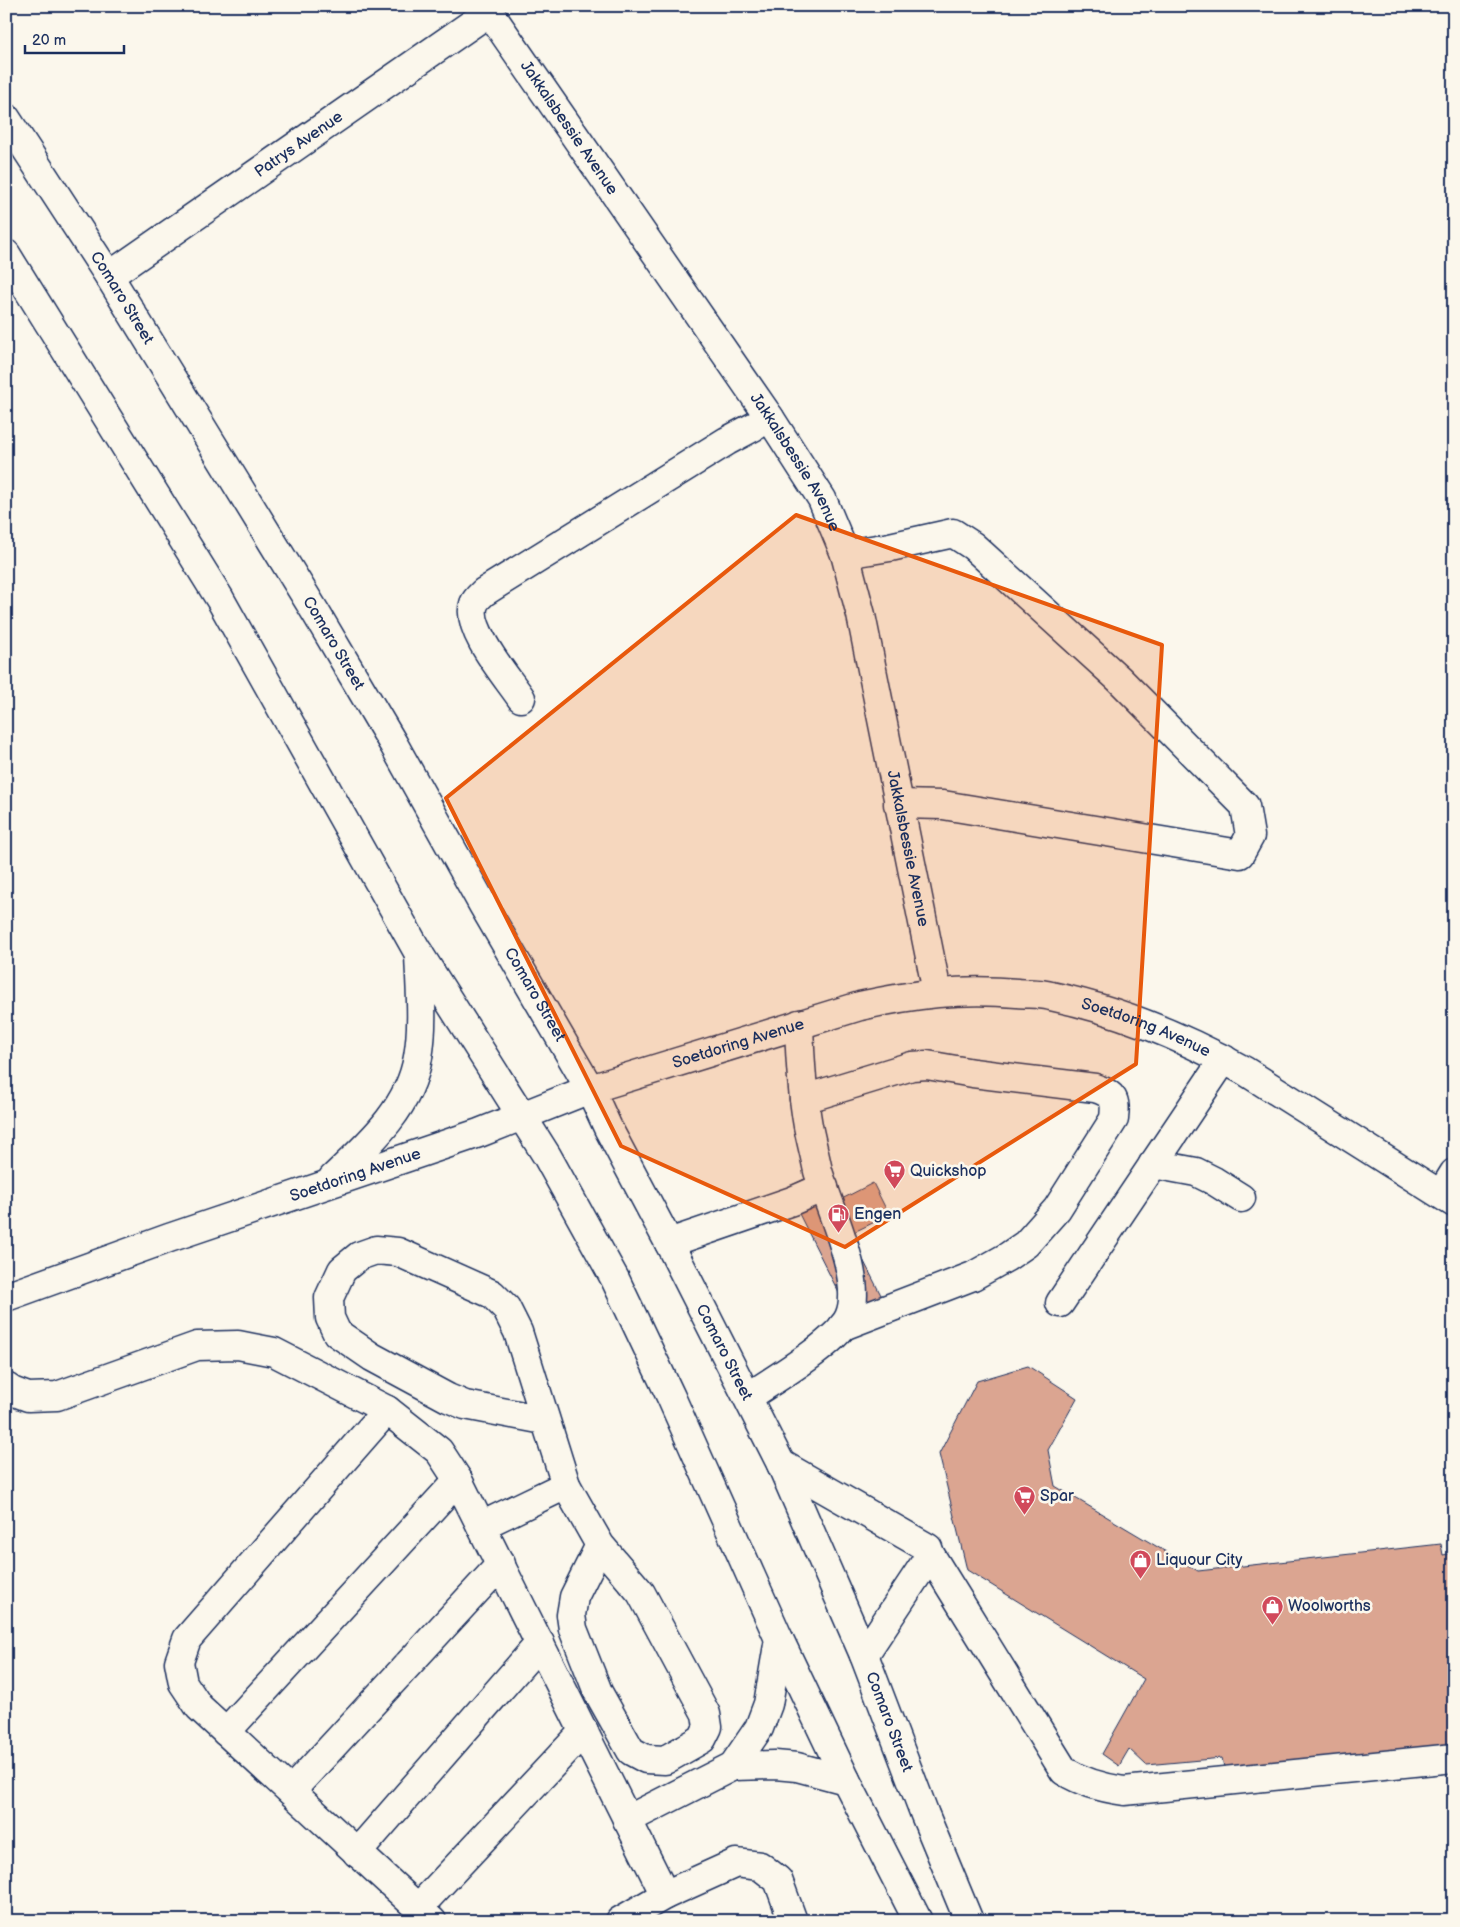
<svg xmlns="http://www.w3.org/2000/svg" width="1460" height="1927" viewBox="0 0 1460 1927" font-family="'Balsamiq Sans',sans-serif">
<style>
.building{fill:#dba591;stroke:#1b2f5e}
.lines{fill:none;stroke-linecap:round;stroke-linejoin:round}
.minor-casing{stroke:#1b2f5e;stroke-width:31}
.minor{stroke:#fbf7ec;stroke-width:28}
.marked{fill:#e8590c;fill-opacity:0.2;stroke:#e8590c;stroke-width:4;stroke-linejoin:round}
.labels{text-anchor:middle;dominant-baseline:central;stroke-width:5;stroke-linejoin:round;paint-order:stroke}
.street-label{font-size:16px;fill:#1b2f5e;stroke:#fbf7ec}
.poi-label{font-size:16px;fill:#1b2f5e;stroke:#fbf7ec;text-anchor:start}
</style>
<rect width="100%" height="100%" fill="#fbf7ec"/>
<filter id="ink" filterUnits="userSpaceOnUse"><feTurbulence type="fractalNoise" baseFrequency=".02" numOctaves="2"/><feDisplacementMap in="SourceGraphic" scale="10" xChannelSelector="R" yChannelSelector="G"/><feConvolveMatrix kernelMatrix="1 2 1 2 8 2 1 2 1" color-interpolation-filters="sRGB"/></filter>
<g filter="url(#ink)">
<!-- building -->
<path class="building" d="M819 1172 834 1203 873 1183 889 1215 850 1234 883 1299 850 1315 786 1188Z
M1028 1366 1077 1398 1048 1450 1055 1486 1198 1571 1441 1544 1443 1555 1454 1553V1746L1225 1772 1222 1758 1146 1765 1129 1749 1119 1766 1102 1754 1144 1679 967 1570 939 1454 977 1381Z"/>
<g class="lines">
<defs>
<g id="minor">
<path id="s1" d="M485 6 770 418 822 499 845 554 861 615 937 992"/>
<path id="s2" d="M6 118 109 276 316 613 394 745 483 905 590 1089 608 1128 669 1243 781 1464 864 1655 925 1815 969 1921"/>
<path d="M6 254 220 599 418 952 547 1156 615 1279 671 1397 779 1639 846 1780 918 1921"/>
<path id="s3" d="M109 276 489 12"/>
<path d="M845 554 890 547 953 533 973 546 1119 679 1245 806 1250 836 1240 854 943 805 898 804"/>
<path d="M521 698C507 677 465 629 474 604 476 599 481 595 484 592L727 441 770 418"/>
<path d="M804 1099 912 1066 927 1065 973 1073 1095 1088C1114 1094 1116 1099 1114 1119L1057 1209 1026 1244 1007 1257 973 1276 843 1326"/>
<path d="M1153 1164 1196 1172 1214 1181 1241 1198"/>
<path d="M333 1178C369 1144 410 1108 418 1057 424 1023 420 987 419 953"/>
<path d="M1441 1194 1454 1173"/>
<path d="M669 1243 792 1201 824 1187"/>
<path id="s4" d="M6 1297 169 1238 479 1133 590 1089 860 1006C914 994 961 988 1017 993 1029 994 1041 993 1051 996 1119 1010 1185 1038 1245 1071L1454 1203"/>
<path d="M1060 1303 1224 1059"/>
<path d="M6 1387 12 1391 28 1397 57 1396 197 1346 238 1345 274 1352 387 1410 439 1451 458 1480 665 1895 736 1863 760 1866 778 1880 793 1921"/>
<path d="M748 1397C773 1380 837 1343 849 1317 865 1281 829 1208 818 1171 815 1156 811 1141 808 1126 802 1092 800 1058 799 1024"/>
<path d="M387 1410 187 1639 179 1662 183 1683 199 1707 432 1921"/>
<path d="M781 1464 928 1548 930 1554 1064 1771C1082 1782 1103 1788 1124 1791L1454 1758"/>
<path d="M566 1485 600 1545 641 1593 706 1714 708 1727 702 1739 665 1760 646 1759 631 1751 598 1692 573 1629 571 1615 574 1597 600 1545"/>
<path d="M481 1526 566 1485 518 1332 506 1308 492 1294 398 1252 376 1250 359 1256 342 1270 329 1298 330 1318 337 1333 372 1357 448 1398 465 1405 544 1420"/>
<path d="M864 1655 923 1566 930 1554"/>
<path d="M226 1732 458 1480"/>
<path d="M733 1766 759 1728 768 1704 779 1639"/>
<path d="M291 1791 501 1564"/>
<path d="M627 1820 733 1766 775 1765 797 1767 846 1780"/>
<path d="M357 1853 540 1643"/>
<path d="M418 1908 584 1731"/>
<path d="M620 1921 665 1895"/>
</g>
</defs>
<!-- minor casing -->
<use href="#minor" class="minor-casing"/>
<!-- minor -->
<use href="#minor" class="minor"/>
</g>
</g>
<!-- marked area -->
<path class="marked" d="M796 515 1162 645 1136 1064 845 1247 621 1146 446 798Z"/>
<!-- icons -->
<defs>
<symbol id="supermarket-pin" viewBox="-11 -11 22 30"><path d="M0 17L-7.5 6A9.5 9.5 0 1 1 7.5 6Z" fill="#d1495b" stroke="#fbf7ec"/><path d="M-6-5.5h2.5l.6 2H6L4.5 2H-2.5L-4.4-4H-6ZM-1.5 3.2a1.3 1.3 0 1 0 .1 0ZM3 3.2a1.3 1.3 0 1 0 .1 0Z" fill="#fff"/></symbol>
<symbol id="fuel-pin" viewBox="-11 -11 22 30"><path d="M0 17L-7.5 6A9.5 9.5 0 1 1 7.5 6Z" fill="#d1495b" stroke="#fbf7ec"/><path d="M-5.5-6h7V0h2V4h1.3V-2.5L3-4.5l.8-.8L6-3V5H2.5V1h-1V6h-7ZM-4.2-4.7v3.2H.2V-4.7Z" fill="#fff"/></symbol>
<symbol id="shop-pin" viewBox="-11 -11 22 30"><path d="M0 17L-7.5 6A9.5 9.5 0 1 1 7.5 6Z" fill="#d1495b" stroke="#fbf7ec"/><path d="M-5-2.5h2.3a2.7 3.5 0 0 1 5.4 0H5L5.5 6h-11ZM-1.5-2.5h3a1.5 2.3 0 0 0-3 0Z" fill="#fff"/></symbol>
</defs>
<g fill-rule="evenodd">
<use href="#supermarket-pin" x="882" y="1158" width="25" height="34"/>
<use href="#fuel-pin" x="826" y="1202" width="25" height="34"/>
<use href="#supermarket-pin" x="1012" y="1484" width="25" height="34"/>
<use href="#shop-pin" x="1128" y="1548" width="25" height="34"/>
<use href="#shop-pin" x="1260" y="1594" width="25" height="34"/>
</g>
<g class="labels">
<!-- street labels -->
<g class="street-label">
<text stroke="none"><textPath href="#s1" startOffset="148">Jakkalsbessie Avenue</textPath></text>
<text stroke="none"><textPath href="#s3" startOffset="231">Patrys Avenue</textPath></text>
<text stroke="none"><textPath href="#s2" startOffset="214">Comaro Street</textPath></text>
<text stroke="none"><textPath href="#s1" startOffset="552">Jakkalsbessie Avenue</textPath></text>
<text stroke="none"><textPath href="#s2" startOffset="619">Comaro Street</textPath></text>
<text stroke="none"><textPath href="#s1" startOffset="958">Jakkalsbessie Avenue</textPath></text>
<text stroke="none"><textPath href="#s2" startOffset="1024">Comaro Street</textPath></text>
<text stroke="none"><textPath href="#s4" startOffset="1195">Soetdoring Avenue</textPath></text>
<text stroke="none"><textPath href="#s4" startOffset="775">Soetdoring Avenue</textPath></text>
<text stroke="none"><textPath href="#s4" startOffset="370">Soetdoring Avenue</textPath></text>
<text stroke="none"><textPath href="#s2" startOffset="1429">Comaro Street</textPath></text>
<text stroke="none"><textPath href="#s2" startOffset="1834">Comaro Street</textPath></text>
</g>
<!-- poi labels -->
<g class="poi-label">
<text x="910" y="1171">Quickshop</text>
<text x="854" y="1214">Engen</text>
<text x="1040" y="1496">Spar</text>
<text x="1156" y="1560">Liquour City</text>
<text x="1288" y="1606">Woolworths</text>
</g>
</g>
<!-- margin -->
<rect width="1460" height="1927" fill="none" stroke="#fbf7ec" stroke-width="25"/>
<rect x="12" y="12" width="1435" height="1902" fill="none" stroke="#1b2f5e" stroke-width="2" filter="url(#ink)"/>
<!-- scale -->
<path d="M25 45v8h99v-8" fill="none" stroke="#1b2f5e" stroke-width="2.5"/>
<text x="32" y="45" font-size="15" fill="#1b2f5e" stroke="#fbf7ec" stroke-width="4" paint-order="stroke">20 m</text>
</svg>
